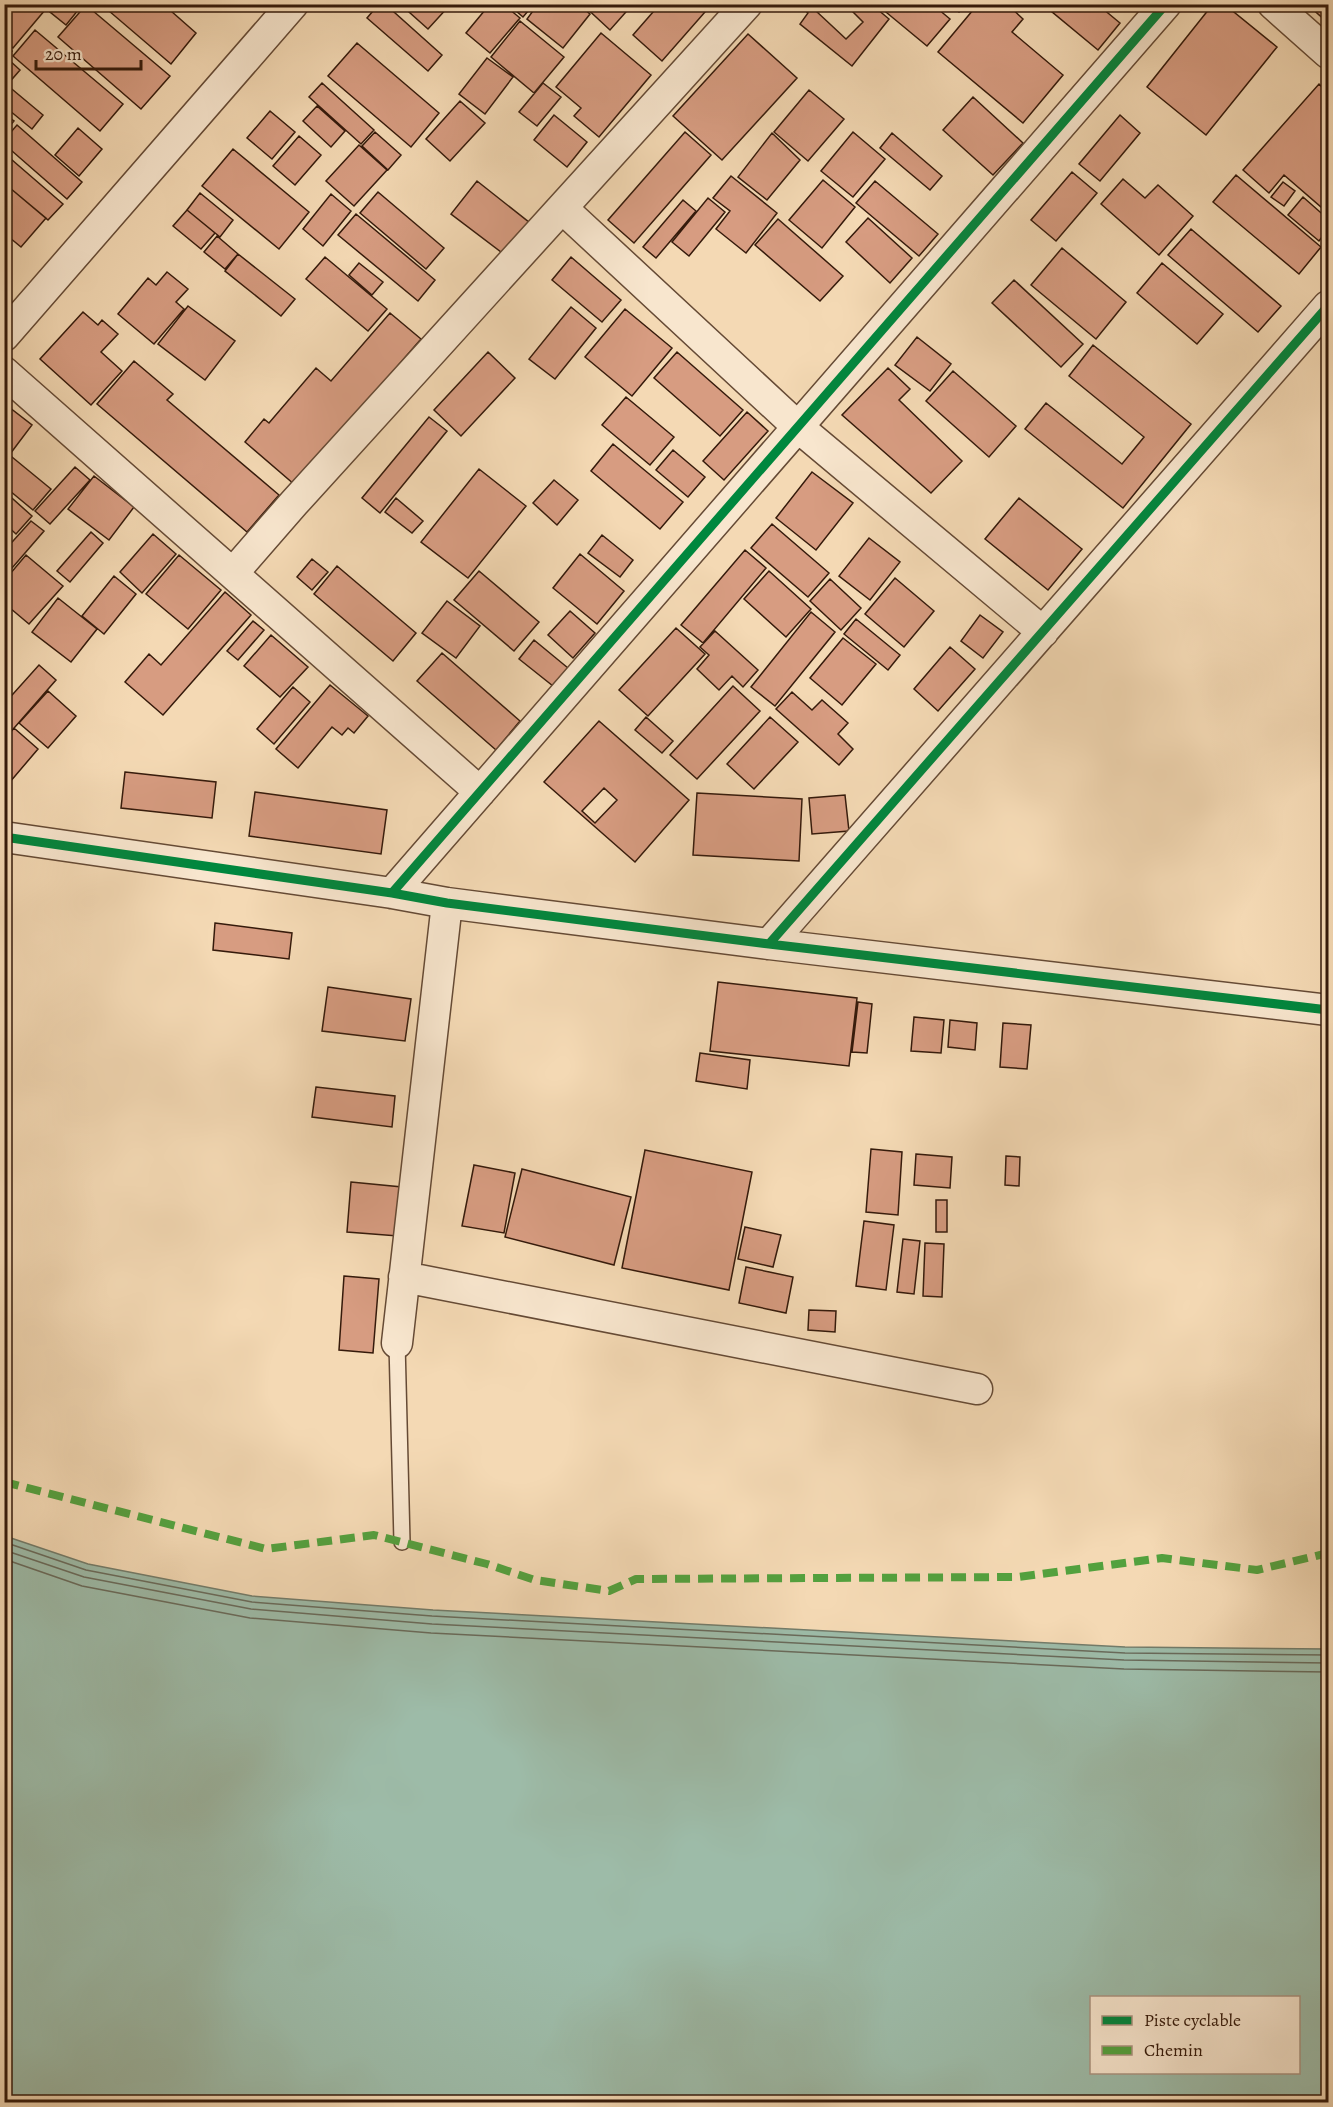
<svg xmlns="http://www.w3.org/2000/svg" width="1333" height="2107" viewBox="0 0 1333 2107" font-family="Alegreya,serif">
<style>
.water{fill:#9dbba8;stroke:#737b69;stroke-width:1.5;fill-rule:evenodd}
.lines{fill:none;stroke-linecap:round;stroke-linejoin:round}
.shore{stroke:#696a5a;stroke-width:1.5}
.building{fill:#d79c81;stroke:#351a0b;stroke-width:1.5;fill-rule:evenodd}
.lane-casing{stroke:#654a35;stroke-width:18}
.street-casing{stroke:#654a35;stroke-width:33}
.lane{stroke:#f8e6ce;stroke-width:15}
.street{stroke:#f8e6ce;stroke-width:30}
.quiet{stroke:#53a13e;stroke-width:8;stroke-dasharray:15 8;stroke-linecap:butt}
.cycleway-casing{stroke:#f8e6ce;stroke-width:13}
.cycleway{stroke:#00873e;stroke-width:9}
</style>
<rect width="100%" height="100%" fill="#f4d9b4"/>
<filter id="stains"><feTurbulence type="fractalNoise" baseFrequency=".00333" numOctaves="4"/><feColorMatrix values="0 0 0 0 .2 0 0 0 0 .09 0 0 0 0 .02 0 0 0 .5 -.17"/></filter>
<radialGradient id="worn" r=".72"><stop offset=".6" stop-color="#630" stop-opacity="0"/><stop offset="1" stop-color="#630" stop-opacity=".3"/></radialGradient>
<!-- water -->
<path class="water" d="M5 1536 88 1564 252 1596 433 1610 1125 1647 1328 1649V2102H5ZM1092 1998H1298V2072H1092Z"/>
<g class="lines">
<!-- shore -->
<path class="shore" d="M4 1542 86 1570 252 1602 432 1616 1125 1653 1328 1655
M4 1550 84 1577 251 1609 432 1624 1124 1660 1328 1663
M4 1559 82 1586 250 1618 431 1633 1124 1669 1328 1672"/>
</g>
<!-- building -->
<path class="building" d="M11 4H38L45 10 13 48 4 41V12Z
M56 4H83L66 25 50 12Z
M114 4H163L196 33 171 64 109 11Z
M379 4H385L442 55 428 71 367 18Z
M400 4H447L449 6 428 29Z
M490 4H503L520 18 490 53 466 33Z
M508 4H534L523 17Z
M538 4H578L590 14 563 48 527 19Z
M582 4H633L610 30Z
M660 4H712L662 61 633 35Z
M797 4H822L816 11 846 39 863 22 845 4H871L889 19 852 66 800 24 808 13Z
M884 4H932L950 19 927 46 881 8Z
M949 4H964L959 12Z
M978 4H1007L1023 19 1012 32 1063 75 1023 123 938 52Z
M1056 4H1097L1120 23 1098 50 1051 11Z
M1213 4H1224L1277 47 1206 135 1147 87Z
M1307 4H1328V23Z
M86 5 170 76 141 109 58 37Z
M520 21 564 57 534 93 491 57Z
M35 30 123 104 100 131 13 56Z
M601 33 651 75 599 137 574 116 581 108 556 87Z
M748 34 797 78 722 160 673 116Z
M357 43 439 113 411 147 328 76Z
M4 45 12 51 4 60Z
M487 58 513 77 485 114 459 94Z
M9 60 20 70 7 85 43 115 32 129 4 106V65Z
M322 83 374 130 361 144 309 97Z
M543 83 561 97 537 126 519 112Z
M1319 84 1328 93V213L1284 175 1269 193 1243 170Z
M809 90 844 119 808 161 774 132Z
M973 97 1023 143 993 175 943 130Z
M460 101 485 123 450 161 426 139Z
M317 106 345 131 331 147 303 121Z
M270 111 295 132 272 159 247 138Z
M4 114 14 121 4 133Z
M554 115 587 142 567 167 534 140Z
M1120 115 1140 133 1100 181 1079 164Z
M17 125 82 182 67 199 4 144V140Z
M78 128 102 149 79 176 55 155Z
M375 132 401 155 388 170 362 146Z
M685 132 711 155 634 243 608 220Z
M853 132 885 159 853 197 821 171Z
M772 133 800 160 767 200 738 177Z
M892 133 942 176 930 190 880 148Z
M299 136 321 155 295 185 273 166Z
M359 145 387 170 354 206 326 181Z
M233 149 309 212 279 249 202 186Z
M4 153 63 204 48 220 4 183Z
M1072 172 1097 193 1056 241 1031 220Z
M1236 175 1321 247 1299 274 1213 202Z
M731 176 777 213 746 253 716 229 730 211 713 198Z
M1123 179 1145 198 1158 185 1193 216 1159 255 1101 204Z
M823 180 855 207 822 248 789 220Z
M477 181 530 223 505 255 451 214Z
M875 181 938 234 919 256 856 203Z
M1283 182 1295 191 1284 206 1271 197Z
M4 183 46 218 21 247 4 233Z
M378 192 444 248 426 269 360 213Z
M200 193 233 220 220 237 187 210Z
M331 194 351 211 323 246 303 229Z
M1303 197 1328 219V229L1319 241 1288 215Z
M708 198 725 212 689 256 672 242Z
M683 200 696 211 656 258 643 247Z
M187 210 215 233 201 249 173 226Z
M356 214 435 280 418 301 338 235Z
M868 218 912 258 890 283 846 242Z
M778 219 843 276 820 301 755 245Z
M1191 229 1281 306 1258 332 1168 255Z
M217 236 238 254 225 269 204 252Z
M1062 248 1126 302 1096 339 1031 285Z
M238 254 295 299 281 316 225 271Z
M325 257 387 309 368 331 306 279Z
M571 257 621 300 602 322 552 280Z
M359 263 383 282 372 295 349 275Z
M1162 263 1223 314 1197 344 1137 293Z
M167 272 188 289 176 302 184 309 154 344 118 314 148 278 156 285Z
M1014 280 1083 344 1061 367 992 303Z
M188 306 235 341 205 380 158 344Z
M571 307 596 328 555 379 529 359Z
M625 309 672 348 632 396 585 357Z
M83 312 98 325 102 320 118 334 101 352 122 371 91 405 40 359Z
M390 313 421 339 295 485 245 442 264 419 269 423 316 368 331 381Z
M917 337 951 364 930 391 895 365Z
M1093 345 1191 424 1123 508 1025 429 1046 403 1122 464 1144 437 1069 376Z
M488 352 515 378 461 436 434 410Z
M677 352 743 410 720 436 654 378Z
M134 361 173 394 167 400 279 495 247 532 97 404Z
M888 368 910 389 899 400 962 461 931 493 842 415Z
M953 371 1016 426 989 457 926 401Z
M626 397 674 437 650 465 602 425Z
M5 404 32 425 7 458 4 455Z
M747 412 768 431 724 480 703 461Z
M429 417 447 431 380 513 362 498Z
M613 444 683 502 660 529 591 471Z
M673 450 705 477 688 497 656 470Z
M12 457 51 489 33 510 4 486V466Z
M75 467 90 480 50 524 35 511Z
M479 469 526 506 468 578 421 542Z
M812 472 853 503 816 550 776 518Z
M94 476 134 507 109 540 68 509Z
M554 480 578 500 557 525 533 503Z
M4 491 32 516 16 534 4 523Z
M396 498 423 521 412 533 385 512Z
M1019 498 1082 549 1048 590 985 539Z
M31 521 44 531 6 575 4 551Z
M772 524 829 573 808 597 751 548Z
M91 532 103 543 70 582 57 571Z
M153 534 176 554 142 593 120 572Z
M602 535 633 560 620 577 588 553Z
M869 538 900 562 870 600 839 576Z
M745 550 766 568 703 643 681 625Z
M580 554 624 591 597 624 553 588Z
M26 555 63 586 29 624 4 603V581Z
M179 555 221 590 188 629 146 594Z
M312 559 328 572 312 590 297 577Z
M337 566 416 633 393 661 314 594Z
M479 571 539 622 514 651 454 600Z
M769 571 811 609 786 637 744 599Z
M114 576 136 594 104 634 82 616Z
M895 578 934 611 904 647 865 614Z
M830 579 861 608 841 630 810 601Z
M225 592 251 615 163 715 125 682 149 654 161 665Z
M58 598 97 629 71 662 32 632Z
M447 601 480 626 456 658 422 633Z
M570 611 595 633 573 658 548 635Z
M811 612 835 632 775 706 751 687Z
M980 615 1003 632 983 658 961 641Z
M856 619 900 655 888 670 844 634Z
M253 621 264 630 238 660 227 651Z
M676 628 705 654 648 716 619 690Z
M715 631 758 670 743 687 732 676 719 690 697 669 709 655 700 647Z
M271 635 308 667 280 697 244 666Z
M843 638 876 664 842 705 810 678Z
M534 640 568 668 553 686 519 659Z
M950 647 975 669 938 711 914 689Z
M442 653 520 721 496 750 417 681Z
M39 665 56 680 8 735 4 732V704Z
M330 685 368 716 354 733 348 728 342 735 332 727 298 768 276 749Z
M733 686 760 711 697 779 670 755Z
M293 687 310 702 274 744 257 729Z
M48 691 76 716 48 748 19 723Z
M792 692 812 710 822 700 848 723 838 734 853 749 839 765 776 709Z
M646 717 673 741 662 753 635 730Z
M770 717 798 742 754 789 727 764Z
M599 721 689 800 635 862 544 782ZM604 788 617 800 595 823 582 811Z
M14 728 38 749 4 789V740Z
M125 772 216 782 212 818 121 808Z
M255 792 387 810 381 854 249 836Z
M697 793 802 799 799 861 693 855Z
M845 795 849 831 812 834 809 798Z
M215 923 292 933 289 959 213 950Z
M718 982 857 998 849 1066 710 1051Z
M328 987 411 999 405 1041 322 1031Z
M858 1002 872 1004 867 1053 852 1052Z
M914 1017 944 1020 941 1053 911 1051Z
M950 1020 977 1023 975 1050 948 1047Z
M1003 1023 1031 1025 1027 1069 1000 1067Z
M700 1053 750 1060 747 1089 696 1081Z
M316 1087 395 1096 392 1127 312 1117Z
M871 1149 902 1152 898 1215 866 1212Z
M645 1150 752 1172 729 1290 622 1268Z
M916 1154 952 1157 950 1188 914 1185Z
M1006 1156 1020 1157 1019 1186 1005 1185Z
M474 1165 515 1173 504 1233 462 1226Z
M522 1169 631 1197 614 1265 505 1237Z
M351 1182 402 1187 398 1236 347 1232Z
M936 1200H947V1232H936Z
M864 1221 894 1225 886 1290 856 1286Z
M745 1227 781 1235 773 1267 738 1259Z
M903 1239 920 1241 914 1294 897 1292Z
M925 1243 944 1244 942 1297 923 1296Z
M746 1267 793 1277 786 1313 739 1303Z
M344 1276 379 1279 373 1353 339 1350Z
M809 1310 836 1311 835 1332 808 1330Z"/>
<g class="lines">
<defs>
<path id="lane" d="M397 1343 402 1542"/>
<path id="street" d="M1273 4 1328 53
M562 208 798 427 1043 632
M4 336 293 4
M4 372 480 792
M233 573 294 503 747 4
M4 837 392 893 447 903 769 944 1328 1010
M392 893 1166 4
M769 944 1328 306
M404 1277 977 1389
M397 1343 447 903"/>
</defs>
<!-- lane casing -->
<use href="#lane" class="lane-casing"/>
<!-- street casing -->
<use href="#street" class="street-casing"/>
<!-- lane -->
<use href="#lane" class="lane"/>
<!-- street -->
<use href="#street" class="street"/>
<!-- quiet -->
<path class="quiet" d="M4 1482 266 1549 374 1535 487 1564 535 1580 609 1591 636 1579 1018 1577 1162 1558 1257 1570 1328 1553"/>
<defs>
<path id="cycleway" d="M4 837 392 893 447 903 769 944 1328 1010
M392 893 1166 4
M769 944 1328 306"/>
</defs>
<!-- cycleway casing -->
<use href="#cycleway" class="cycleway-casing"/>
<!-- cycleway -->
<use href="#cycleway" class="cycleway"/>
</g>
<!-- margin -->
<rect width="1333" height="2107" fill="none" stroke="#f4d9b4" stroke-width="24"/>
<rect x="6" y="6" width="1321" height="2095" fill="none" stroke="#351a0b" stroke-width="3"/>
<rect x="12" y="12" width="1309" height="2083" fill="none" stroke="#351a0b" stroke-width="1.5"/>
<!-- legend -->
<rect x="1090" y="1996" width="210" height="78" fill="#f8e6ce" stroke="#aa9480" stroke-width="1.5"/>
<rect x="1102" y="2016" width="30" height="9" fill="#00873e" stroke="#aa9480" stroke-width="1.5"/>
<text x="1144" y="2026" font-size="18" fill="#351a0b">Piste cyclable</text>
<rect x="1102" y="2046" width="30" height="9" fill="#53a13e" stroke="#aa9480" stroke-width="1.5"/>
<text x="1144" y="2056" font-size="18" fill="#351a0b">Chemin</text>
<!-- scale -->
<path d="M36 60v9h105v-9" fill="none" stroke="#351a0b" stroke-width="3"/>
<text x="45" y="60" font-size="18" fill="#351a0b" stroke="#f8e6ce" stroke-width="4.5" paint-order="stroke">20 m</text>
<rect width="100%" height="100%" filter="url(#stains)"/>
<rect width="100%" height="100%" fill="url(#worn)"/>
</svg>
